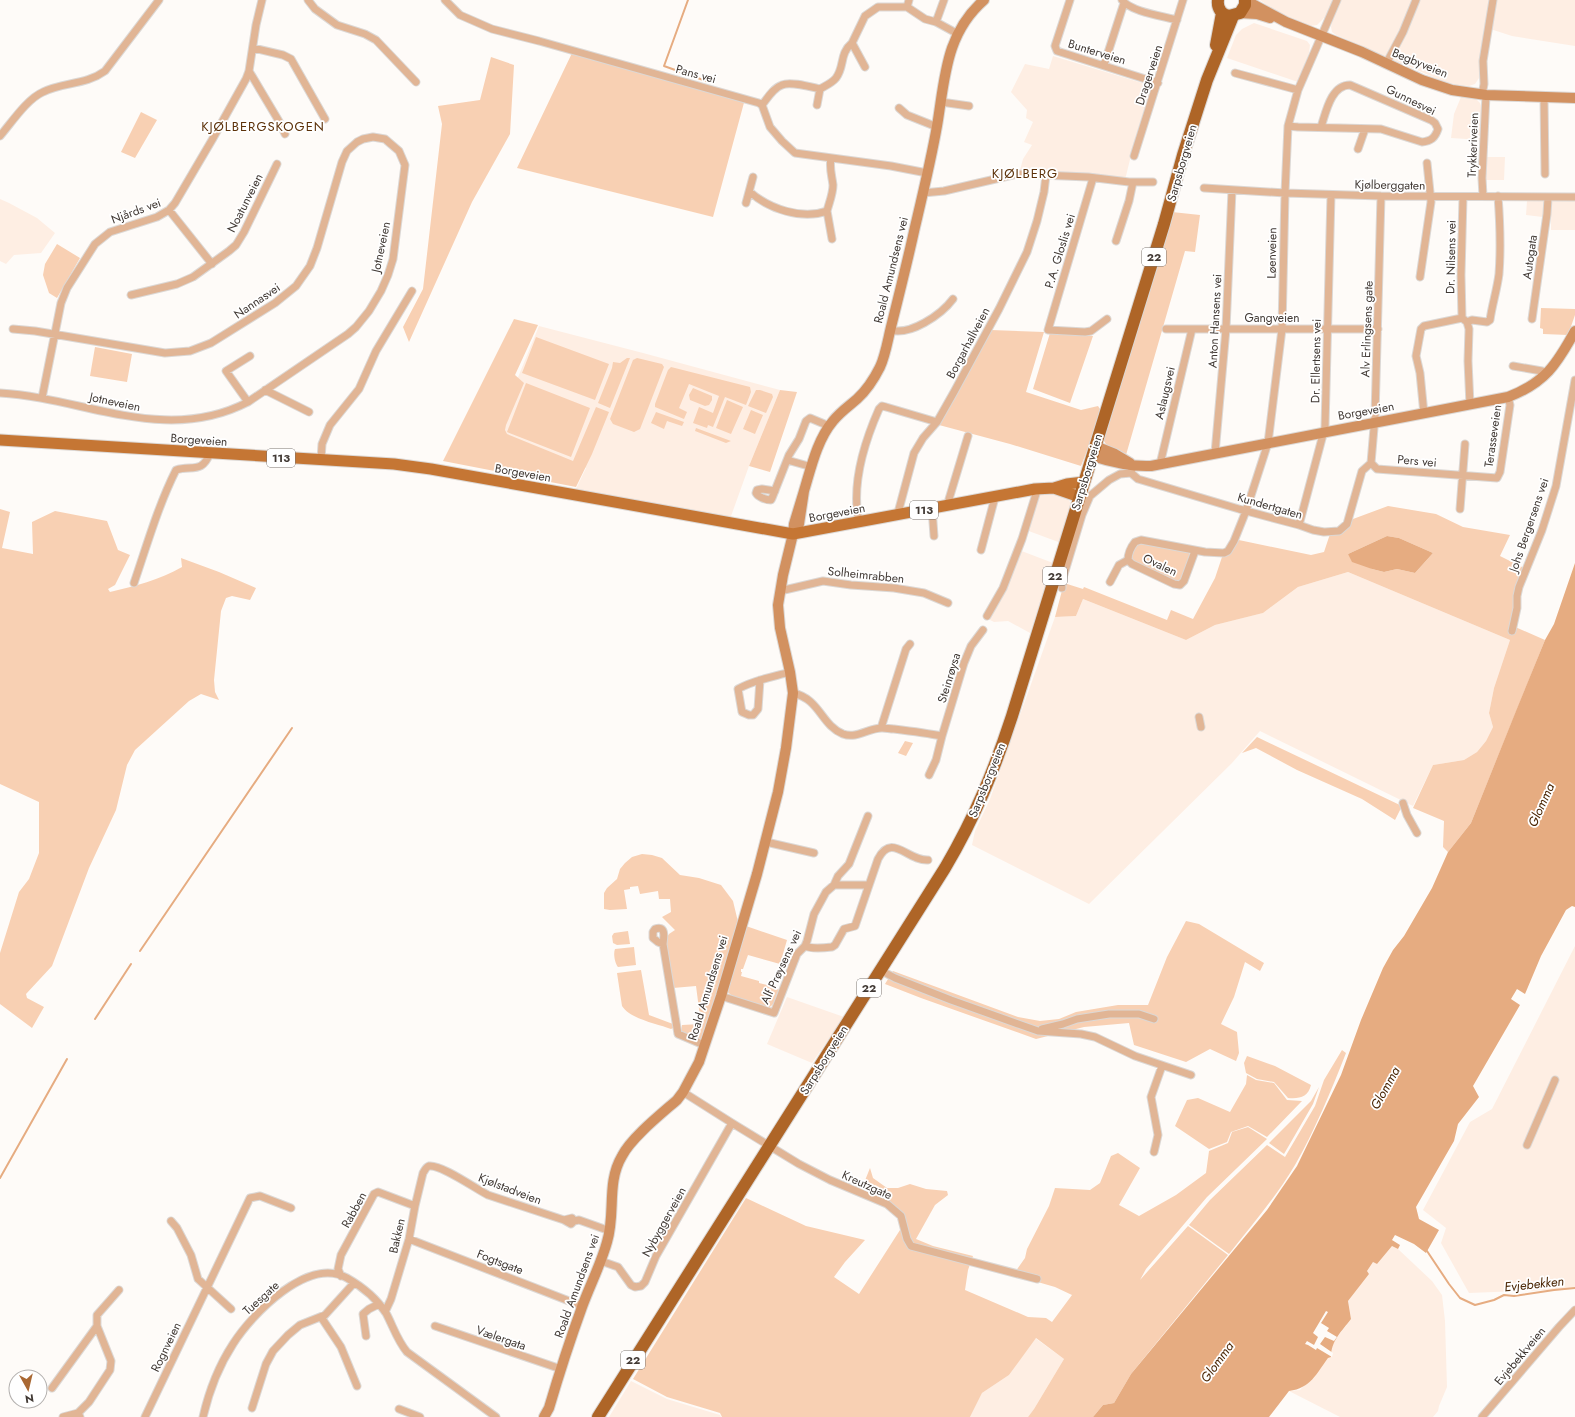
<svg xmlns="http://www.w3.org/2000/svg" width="1575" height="1417" viewBox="0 0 1575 1417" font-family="Jost,sans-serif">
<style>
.built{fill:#feeee3}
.green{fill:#f8d0b3;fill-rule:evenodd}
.water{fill:#e6ac81}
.pier{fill:#fefbf8}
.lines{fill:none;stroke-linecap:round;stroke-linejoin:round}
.stream{stroke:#e6ac81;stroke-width:2}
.street-casing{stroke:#dcd8d5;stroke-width:9}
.secondary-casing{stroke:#dcd8d5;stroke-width:12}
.primary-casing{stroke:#dcd8d5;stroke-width:13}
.highway-casing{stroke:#dcd8d5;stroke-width:14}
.street{stroke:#e1b595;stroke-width:7}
.secondary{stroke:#d29160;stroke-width:10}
.primary{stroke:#c57634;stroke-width:11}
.highway{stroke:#ae6527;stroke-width:12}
.labels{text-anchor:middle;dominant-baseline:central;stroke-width:3.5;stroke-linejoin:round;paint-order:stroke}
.shield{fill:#fff;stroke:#7a7471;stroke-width:1}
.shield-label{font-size:11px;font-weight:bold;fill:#413934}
.street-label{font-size:12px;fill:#413934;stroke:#fff}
.neighbourhood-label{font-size:13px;letter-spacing:1px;fill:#5c3109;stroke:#fff}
.water-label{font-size:13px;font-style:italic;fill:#4a2503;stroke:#fff}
</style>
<rect width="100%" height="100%" fill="#fefbf8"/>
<!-- built -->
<path class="built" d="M1260 0H1575V46L1512 36 1484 27 1479 78 1475 84 1469 86 1457 85 1440 80 1336 35 1332 32 1331 27 1332 21 1324 18 1317 25 1310 26 1276 12Z
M1254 23 1307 41 1310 45 1309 53 1298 82 1227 58 1236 35 1242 29Z
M1053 56 1152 86 1136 135 1125 180 1020 170 1023 159 1032 145 1024 142 1033 122 1026 118 1027 110 1011 92 1025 64 1049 69Z
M1461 97 1476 99 1480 103 1482 108V140L1451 138 1454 114Z
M1487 157H1505L1504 180H1485Z
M0 199 9 203 37 218 55 233 41 253 14 255 6 264 0 261Z
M1527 201H1575V230H1551V218L1526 215Z
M539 326 643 353 780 390 749 466 730 519 575 491 586 468 496 431Z
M1038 494H1060L1066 496 1070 502 1071 508 1061 543 1026 530Z
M1019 550 1053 563 1030 633 1008 621 994 622 988 619Z
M1348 572 1510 640 1494 688 1489 713 1493 727 1486 741 1477 752 1464 760 1433 765 1413 806 1260 731 1232 763 1089 904 972 845 975 831 990 799 1055 617 1076 616 1083 599 1186 640 1215 625 1263 613 1298 587Z
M1575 946V1288L1573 1289 1469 1293 1441 1243 1446 1228 1423 1210 1470 1122 1492 1109Z
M787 997 844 1017 812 1063 767 1044Z
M1392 1246 1398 1249 1432 1281 1442 1295 1445 1321 1447 1387 1439 1406 1438 1411 1433 1417H1340L1289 1391 1300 1390 1328 1358 1330 1357 1331 1350 1335 1340 1351 1319 1348 1301 1369 1274 1367 1271 1373 1262 1377 1264Z
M1035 1338 1064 1359 1034 1409 1028 1417H970L982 1393 1009 1375Z
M631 1381 667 1399 720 1415 721 1417H609Z"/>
<!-- green -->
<path class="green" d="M573 51 745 99 713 217 517 168Z
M491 57 514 65 510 134 472 202 409 342 403 327 423 289 442 124 438 106 480 100Z
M141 112 157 120 135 158 121 152Z
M1172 212 1200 215 1195 252 1185 251 1126 455 1107 446 1104 441V434Z
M57 244 80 258 57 298 49 293 43 275 45 264Z
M1541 308 1575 309V315L1568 335 1543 334V329L1540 328Z
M514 319 538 325 515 375 524 383 506 425 505 430 507 434 573 461 596 407 609 412 592 454 576 487 443 461Z
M991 330 1044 332 1026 392 1081 410 1098 406 1102 412 1081 466 1010 444 939 425Z
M1050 333 1093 336 1070 403 1033 389Z
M536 337 609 364 595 400 522 373Z
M95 347 132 354 127 382 90 376Z
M627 358H630L610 408 598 403 612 368 613 362 620 363Z
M637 358 662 364 664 367 640 429 634 432 613 424 610 419 633 360Z
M671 367 750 387 751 392 746 405 725 397 713 427 708 425 707 428 693 423 699 407 713 413 719 396 689 384 679 408 687 412 684 419 655 407V404L668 370Z
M526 383 590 408 571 457 507 432Z
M693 388 712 396V400L709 405 705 406 690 400 689 395Z
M756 390H760L772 394 773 397 766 413 748 406Z
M780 390 797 392 770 472 749 466Z
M727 400 743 407 731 434 716 428Z
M751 410 763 415 755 434 743 429Z
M656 412 684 422 682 426 667 421 664 429 651 423Z
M696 428 731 441 726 443 695 431Z
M1388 506 1436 514 1463 527 1510 535 1500 556 1526 569 1513 626 1545 640 1471 823 1448 852 1443 847 1444 821 1413 808 1433 765 1464 760 1477 752 1486 741 1493 727 1489 713 1494 688 1510 640 1348 572 1298 587 1263 613 1215 625 1186 640 1083 599 1076 616 1055 617 1064 583 1083 589 1084 587 1167 620 1171 610 1193 619 1215 578 1223 554 1234 539 1311 555 1324 552 1330 534 1353 519ZM1387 536 1399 538 1433 553 1415 573 1397 569 1384 572 1372 569 1348 554Z
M0 509 10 512 2 548 33 554 32 522 55 511 107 521 118 550 130 555 115 585 108 589 110 592C134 586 160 580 182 567L181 558 219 572 256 588 250 600 232 596 226 598 221 611 214 680 215 692 219 700 201 694 189 701 135 750 127 765 116 810 89 868 52 966 26 994 27 998 44 1007 32 1028 0 1004V953L19 892 29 879 39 853V802L0 784Z
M1140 543 1189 552 1191 558 1182 580 1176 582 1134 562 1130 556 1133 547Z
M1257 737 1402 806 1395 820 1362 799 1297 770 1256 748 1242 753Z
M905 741 913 743 906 756 898 753Z
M642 854 652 855 662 858 680 875 699 878 721 885 733 901 739 926 715 997 703 1040 681 1032 682 1025 701 1024 696 986 673 988 666 939 669 934 675 930 662 917 671 912 670 899H659L658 891 640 894 638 886 630 887V889L624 890 627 909 610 910 604 909V893L607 888 617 879 620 869 625 863 632 857Z
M1186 921 1199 924 1264 963 1260 971 1245 962 1234 997 1221 1024 1237 1032 1239 1053 1236 1061 1210 1049 1186 1062 1134 1045 1129 1023 1084 1027 1036 1039 921 998 885 984 893 971 1018 1017 1040 1021 1059 1019 1076 1012 1118 1005H1148L1167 957Z
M746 926 787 940 780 964 748 955 743 969H741V972H742L741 976 759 981V983L767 985V984L774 986 773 988 780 990C777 997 775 1006 767 1008 755 1004 734 1001 726 990Z
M628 931 630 944 617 945 613 943 612 936 614 933Z
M634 947 636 965 618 967C615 963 613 954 615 949Z
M641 970 649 1015 673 1024V1028L671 1029C658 1024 630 1019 622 1006L617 973Z
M1342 1050 1346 1053C1332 1089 1314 1132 1295 1165 1276 1197 1252 1225 1229 1254L1189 1225 1210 1200 1267 1145 1285 1157 1315 1106 1324 1080Z
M1247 1056 1275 1066 1311 1085C1308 1097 1300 1099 1288 1098L1274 1082 1257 1079 1246 1073 1244 1063Z
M1247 1075 1256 1080 1274 1083 1287 1100 1302 1101 1267 1137 1248 1126 1231 1132 1227 1142 1209 1149 1175 1126 1187 1100 1198 1098 1230 1112 1246 1084Z
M1319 1087 1313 1104 1284 1154 1269 1143 1311 1101Z
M1248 1127 1267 1139 1207 1197 1146 1269 1140 1280 1188 1226 1228 1255 1131 1374 1114 1403 1103 1405 1093 1417H1028L1034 1409 1064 1359 1036 1338 1009 1375 982 1393 970 1417H722L720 1413 667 1397 633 1379 746 1198 806 1226 865 1240 845 1262 834 1277 859 1294 900 1230 905 1229C893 1198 892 1200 862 1188L870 1168 873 1178 887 1188H898L910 1184 926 1189 947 1191 948 1195 935 1205 916 1239 933 1246 973 1256 968 1270 965 1290 1028 1317 1046 1318 1052 1322 1072 1295 1055 1287 1013 1275 1025 1258 1027 1249 1049 1206 1055 1188 1090 1190 1100 1183 1111 1156 1118 1153 1140 1168 1119 1205 1139 1216 1176 1195 1206 1173 1209 1151 1228 1143 1232 1132Z"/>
<!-- water -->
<path class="water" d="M1387 536 1399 538 1433 553 1415 573 1397 569 1384 572 1372 569 1352 562 1348 554Z
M1575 563V907L1572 906 1566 910 1541 956 1525 994 1517 989 1511 999 1520 1005 1473 1086 1479 1097 1458 1124 1454 1141 1416 1207 1419 1219 1439 1230 1426 1253 1414 1244 1395 1235 1392 1240 1400 1245 1398 1249 1392 1246 1377 1264 1373 1262 1367 1271 1369 1274 1348 1301 1351 1319C1342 1331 1331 1341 1331 1357L1328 1358C1316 1374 1311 1388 1289 1391L1269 1417H1093L1103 1405 1114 1403 1131 1374 1267 1210 1297 1166 1341 1075 1361 1020 1383 968 1393 950 1404 936 1432 888 1448 852 1471 823 1518 706 1545 640 1554 624Z"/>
<!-- pier -->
<path class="pier" d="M1326 1311 1328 1312 1321 1323 1329 1328 1327 1331 1337 1337 1334 1341 1325 1337 1320 1344 1333 1353 1332 1357 1317 1348 1316 1350 1308 1345 1305 1344 1307 1341 1314 1345 1318 1337 1313 1333Z"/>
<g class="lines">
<!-- stream -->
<path class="stream" d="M688 0 664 66 706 81
M140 951 292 728
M95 1019 131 964
M0 1178 67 1059
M1427 1251 1449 1284 1460 1298 1475 1305 1494 1300 1504 1295 1514 1296 1554 1290 1575 1288"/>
<defs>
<path id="street" d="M308 0 315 9 337 25 365 34 376 40 416 82
M445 0 460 15 492 29 539 41 759 103 762 105 770 127 782 141 795 153 891 166 927 173
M909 0 907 7 925 19 936 22
M944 0 936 22 958 34
M1070 0 1055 46 1057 51 1158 83
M1122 0C1131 12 1163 16 1177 20
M253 48 283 55 291 59 325 119
M1386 64 1403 32 1416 0
M1104 65 1124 3
M865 67 852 43 865 16 878 7H907
M249 71 280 123 285 134
M1235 73 1298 90
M1482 95 1484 84 1483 61 1493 0
M1544 97 1545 174
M941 102 969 106
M762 105C767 99 773 88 782 85 790 81 811 87 820 89
M817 105 820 89C825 86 832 83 836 78 845 66 839 54 852 43
M899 108 907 115 937 127
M1288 126 1298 127 1381 129 1422 142C1431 141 1435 138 1438 129L1435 123 1431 120 1350 85C1331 85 1326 112 1321 127
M0 136C12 122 27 99 43 92 64 82 86 85 105 71L159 0
M1358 149 1365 129
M1134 156 1183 0
M1093 178 1048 330 1085 332 1091 331 1107 319
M1204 188 1285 193 1381 196 1575 197
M750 192C769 209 802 220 827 211 829 203 833 194 833 185 832 176 829 168 831 158
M923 193 944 191 1017 174 1088 177 1129 182H1153
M1483 196 1482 178 1486 95
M746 203 753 177
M169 210 212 264
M827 211 832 239
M1116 241 1129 201 1133 182
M1420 277 1431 202 1427 163
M131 295 177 284 193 277 229 251 236 245 244 232 277 164
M1462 318 1461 275 1463 197
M1532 319 1547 214 1548 198
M1467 322 1472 320 1487 322 1490 320C1492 305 1497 290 1499 274 1501 248 1500 222 1498 196
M1467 322 1469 329 1468 361 1470 405
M1166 329H1378
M890 330C910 336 941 315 953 299
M1513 366 1542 371 1546 374
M265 390 309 412
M0 393C85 398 165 445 248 402L348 334 356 327 369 311 381 291 388 275 393 259 405 165 399 151 385 139 373 137 363 139 357 142 347 151 342 162 317 248 310 266 296 286 275 303 211 343 190 351 165 353 35 331 13 329
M42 398 61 303 67 288 95 244 110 232 157 217 169 210 175 203 212 140 246 79 249 71 256 25 262 0
M248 402 226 371 250 356
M1424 414 1420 373 1416 356 1421 329 1424 326 1462 318 1467 322
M1215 453 1226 329 1232 190
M321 460 322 444 330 425 359 389 376 351 412 291
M787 460 812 467
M1371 463 1375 416 1381 196
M1371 463 1377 469 1497 478 1500 472 1510 405 1508 397
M1161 464V460L1192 329
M1133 465 1131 473 1138 479 1239 509 1299 525 1313 530 1324 532 1339 531 1347 524 1362 471 1371 463
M775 491 762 489 757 490 756 493C758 497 766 500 771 500L772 498 789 455 799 439 806 421 810 418 829 426
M950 505 949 499 968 436
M932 508 934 536
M1460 509 1465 444
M900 514 899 509 914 453 923 438 937 422 954 392 999 309 1027 252 1037 221 1044 192 1046 175
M859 522C851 485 864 443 879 409L882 406 886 407 937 422
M1299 525 1325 427 1331 195
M981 550 994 501V497
M1195 551 1184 581 1180 585 1174 584 1132 564 1128 560C1128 553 1131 547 1135 542L1141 540 1205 552 1224 553 1228 551 1234 541 1246 511 1268 443 1282 329 1285 193 1288 126 1298 90 1337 0
M1110 582 1119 565 1128 560
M134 583C147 545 158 506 176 470 192 465 202 474 210 453
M1062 588V581L1082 515 1090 496 1109 480 1120 474 1131 473
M780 591 823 581 851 585 894 588 924 593 948 603
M987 616 1003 588 1022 539 1036 494 1035 489
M1512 631 1517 608V596L1519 587 1542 530 1556 486 1575 380
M760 680 758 709 753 715H749L742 712 738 689C754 680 772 677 790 672
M793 693C820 699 821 725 843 734 857 739 868 728 882 728 886 728 890 729 894 729 910 731 926 733 942 736L936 760 929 775
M1199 717 1201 727
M881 728 906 649 910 644
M942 736 964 663 971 646 983 630
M1403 803 1407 815 1417 833
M766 842 814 853
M834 885 838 876 849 864 868 816
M663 944 658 942 653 938V932L655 929C666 925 664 937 663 944L678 1034 704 1045
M805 946C811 949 824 948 832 947L835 945 844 929 855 926 878 859C892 832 907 861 928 860
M880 970 895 978 951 1000 1021 1025 1038 1031 1081 1034 1095 1037 1135 1056 1191 1075
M721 996 774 1013 797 954 805 946 807 941 814 914 826 892 834 885H869
M1042 1029 1063 1024 1077 1019 1109 1014H1139L1154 1019
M683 1092 732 1123 799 1164 830 1180 887 1204 901 1216 907 1239 911 1246 1037 1279
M1527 1145 1555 1080
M1154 1152 1158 1135 1151 1097 1162 1066
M171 1221 177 1228 191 1255 198 1279 231 1309
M574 1221 579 1220 610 1231
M409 1239 582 1306
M601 1261 618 1267 631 1285 635 1287 641 1286 645 1282 656 1256 732 1123
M341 1276 338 1269 341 1255 374 1194 378 1192 415 1206
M385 1312 391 1299 409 1239 415 1206 423 1173C425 1170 426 1167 429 1166 441 1164 476 1189 488 1195L564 1220 571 1224 574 1221 572 1218 564 1220
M321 1317 341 1347 357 1386
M435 1326 561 1369
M366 1336 363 1314 369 1309 379 1304
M52 1388 97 1326
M252 1408 266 1364 273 1351 288 1335 300 1325 325 1315 354 1283
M399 1409 420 1417
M63 1417 78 1413
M80 1417 78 1413 89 1402 110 1370 111 1361 97 1326V1315L119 1290
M145 1417 250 1198 260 1196 291 1208
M203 1417C209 1391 218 1367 233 1344 252 1314 308 1256 347 1278 361 1286 377 1299 386 1313 393 1326 397 1340 407 1352L496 1417
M1482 1417 1559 1327 1575 1310"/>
<path id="secondary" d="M1245 0 1286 22 1362 52 1422 80 1452 90 1486 95 1575 98
M1240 13 1257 14 1270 18
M1095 446 1115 454 1130 463
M1092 456C1111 462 1131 467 1151 466L1508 397C1545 383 1557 364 1575 331
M804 491C811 468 817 440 833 421 840 412 849 406 857 399 867 390 874 379 880 367 886 354 888 338 892 323 900 291 908 259 915 227 923 193 931 160 937 126 945 79 945 34 984 0
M544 1417 549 1408C559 1374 570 1340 582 1307 590 1285 601 1264 607 1242 616 1213 606 1183 622 1156 631 1138 661 1114 677 1100L683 1092 699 1062 721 996 757 874 778 792 786 748 793 693 790 672 780 628 778 605 783 575 793 534 799 524 804 491 794 524 793 534"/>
<path id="primary" d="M0 440 394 464 431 469 793 534 1035 489 1054 488 1067 484 1084 482
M1054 488 1080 497"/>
<path id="highway" d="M1218 0C1217 8 1221 14 1229 16L1240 13 1245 5V0
M1216 45 1222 13
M598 1417 945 868C975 817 994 771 1012 716L1164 224 1183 155 1207 80 1233 16"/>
</defs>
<!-- street casing -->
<use href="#street" class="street-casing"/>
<!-- secondary casing -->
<use href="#secondary" class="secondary-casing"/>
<!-- primary casing -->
<use href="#primary" class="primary-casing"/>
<!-- highway casing -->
<use href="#highway" class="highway-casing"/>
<!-- street -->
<use href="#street" class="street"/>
<!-- secondary -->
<use href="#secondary" class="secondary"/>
<!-- primary -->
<use href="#primary" class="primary"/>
<!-- highway -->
<use href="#highway" class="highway"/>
</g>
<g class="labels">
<!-- shield labels -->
<g class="shield">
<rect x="1142" y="248" width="24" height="18" rx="3"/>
<rect x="267" y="449" width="28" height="18" rx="3"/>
<rect x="910" y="501" width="28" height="18" rx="3"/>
<rect x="1043" y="567" width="24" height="18" rx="3"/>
<rect x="857" y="979" width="24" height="18" rx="3"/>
<rect x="621" y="1351" width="24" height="18" rx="3"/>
</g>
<g class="shield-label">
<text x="1154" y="257">22</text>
<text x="281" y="458">113</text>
<text x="924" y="510">113</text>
<text x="1055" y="576">22</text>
<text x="869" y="988">22</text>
<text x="633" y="1360">22</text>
</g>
<!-- street labels -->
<g class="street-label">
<text transform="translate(1097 52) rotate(17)">Bunterveien</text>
<text transform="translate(1420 63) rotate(22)">Begbyveien</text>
<text transform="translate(696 74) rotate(15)">Pans vei</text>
<text transform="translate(1149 75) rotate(-72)">Dragerveien</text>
<text transform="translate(1411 100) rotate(26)">Gunnesvei</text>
<text transform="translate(1473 145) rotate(-88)">Trykkeriveien</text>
<text transform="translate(1182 163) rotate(-74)">Sarpsborgveien</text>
<text transform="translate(1390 185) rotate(1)">Kjølberggaten</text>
<text transform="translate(245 203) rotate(-63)">Noatunveien</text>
<text transform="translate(136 211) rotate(-20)">Njårds vei</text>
<text transform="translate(381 247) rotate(-78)">Jotneveien</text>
<text transform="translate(1060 251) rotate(-73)">P.A. Gloslis vei</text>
<text transform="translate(1272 253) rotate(-89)">Løenveien</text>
<text transform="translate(1451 257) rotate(-89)">Dr. Nilsens vei</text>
<text transform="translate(1530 257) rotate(-82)">Autogata</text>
<text transform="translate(891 270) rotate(-76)">Roald Amundsens vei</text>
<text transform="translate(257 301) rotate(-34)">Nannasvei</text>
<text x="1272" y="318">Gangveien</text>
<text transform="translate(1215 321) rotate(-87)">Anton Hansens vei</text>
<text transform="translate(1367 329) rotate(-88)">Alv Erlingsens gate</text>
<text transform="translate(968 343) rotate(-62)">Borgarhallveien</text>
<text transform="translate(1316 361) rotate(-89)">Dr. Ellertsens vei</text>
<text transform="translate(1165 393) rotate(-77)">Aslaugsvei</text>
<text transform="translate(115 402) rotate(12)">Jotneveien</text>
<text transform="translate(1366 411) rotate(-10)">Borgeveien</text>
<text transform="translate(1493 436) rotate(-82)">Terasseveien</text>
<text transform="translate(199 440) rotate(4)">Borgeveien</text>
<text transform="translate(1417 461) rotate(5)">Pers vei</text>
<text transform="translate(1087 472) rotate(-73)">Sarpsborgveien</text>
<text transform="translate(523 473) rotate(10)">Borgeveien</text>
<text transform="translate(1270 506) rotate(16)">Kundertgaten</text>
<text transform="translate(837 513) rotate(-11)">Borgeveien</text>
<text transform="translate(1529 525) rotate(-71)">Johs Bergersens vei</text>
<text transform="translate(1160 565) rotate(25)">Ovalen</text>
<text transform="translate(866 575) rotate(6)">Solheimrabben</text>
<text transform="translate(949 678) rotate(-73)">Steinrøysa</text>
<text transform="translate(987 780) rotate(-68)">Sarpsborgveien</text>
<text transform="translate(781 967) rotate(-65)">Alf Prøysens vei</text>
<text transform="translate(708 988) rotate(-73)">Roald Amundsens vei</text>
<text transform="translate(824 1060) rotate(-58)">Sarpsborgveien</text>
<text transform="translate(867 1185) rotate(24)">Kreutzgate</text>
<text transform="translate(510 1189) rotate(21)">Kjølstadveien</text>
<text transform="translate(354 1210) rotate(-61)">Rabben</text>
<text transform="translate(664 1222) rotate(-61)">Nybyggerveien</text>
<text transform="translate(397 1236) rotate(-77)">Bakken</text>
<text transform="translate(500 1262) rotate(21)">Fogtsgate</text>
<text transform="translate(577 1286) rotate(-70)">Roald Amundsens vei</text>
<text transform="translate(261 1298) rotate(-42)">Tuesgate</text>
<text transform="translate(501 1338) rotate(19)">Vælergata</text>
<text transform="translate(166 1347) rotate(-64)">Rognveien</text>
<text transform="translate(1520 1356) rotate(-50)">Evjebekkveien</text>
</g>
<!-- neighbourhood labels -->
<g class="neighbourhood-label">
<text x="263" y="126">KJØLBERGSKOGEN</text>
<text x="1025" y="173">KJØLBERG</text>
</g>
<!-- water labels -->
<g class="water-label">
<text transform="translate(1541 805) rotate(-66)">Glomma</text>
<text transform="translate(1385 1088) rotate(-61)">Glomma</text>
<text transform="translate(1534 1284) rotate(-6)">Evjebekken</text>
<text transform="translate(1217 1362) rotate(-54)">Glomma</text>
</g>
</g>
<!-- north arrow -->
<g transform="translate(28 1389) rotate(172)"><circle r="19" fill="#ffffff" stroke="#b3b0ae"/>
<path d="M0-3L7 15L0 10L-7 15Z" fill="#a96833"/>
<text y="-6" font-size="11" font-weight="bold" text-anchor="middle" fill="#413934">N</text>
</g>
</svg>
